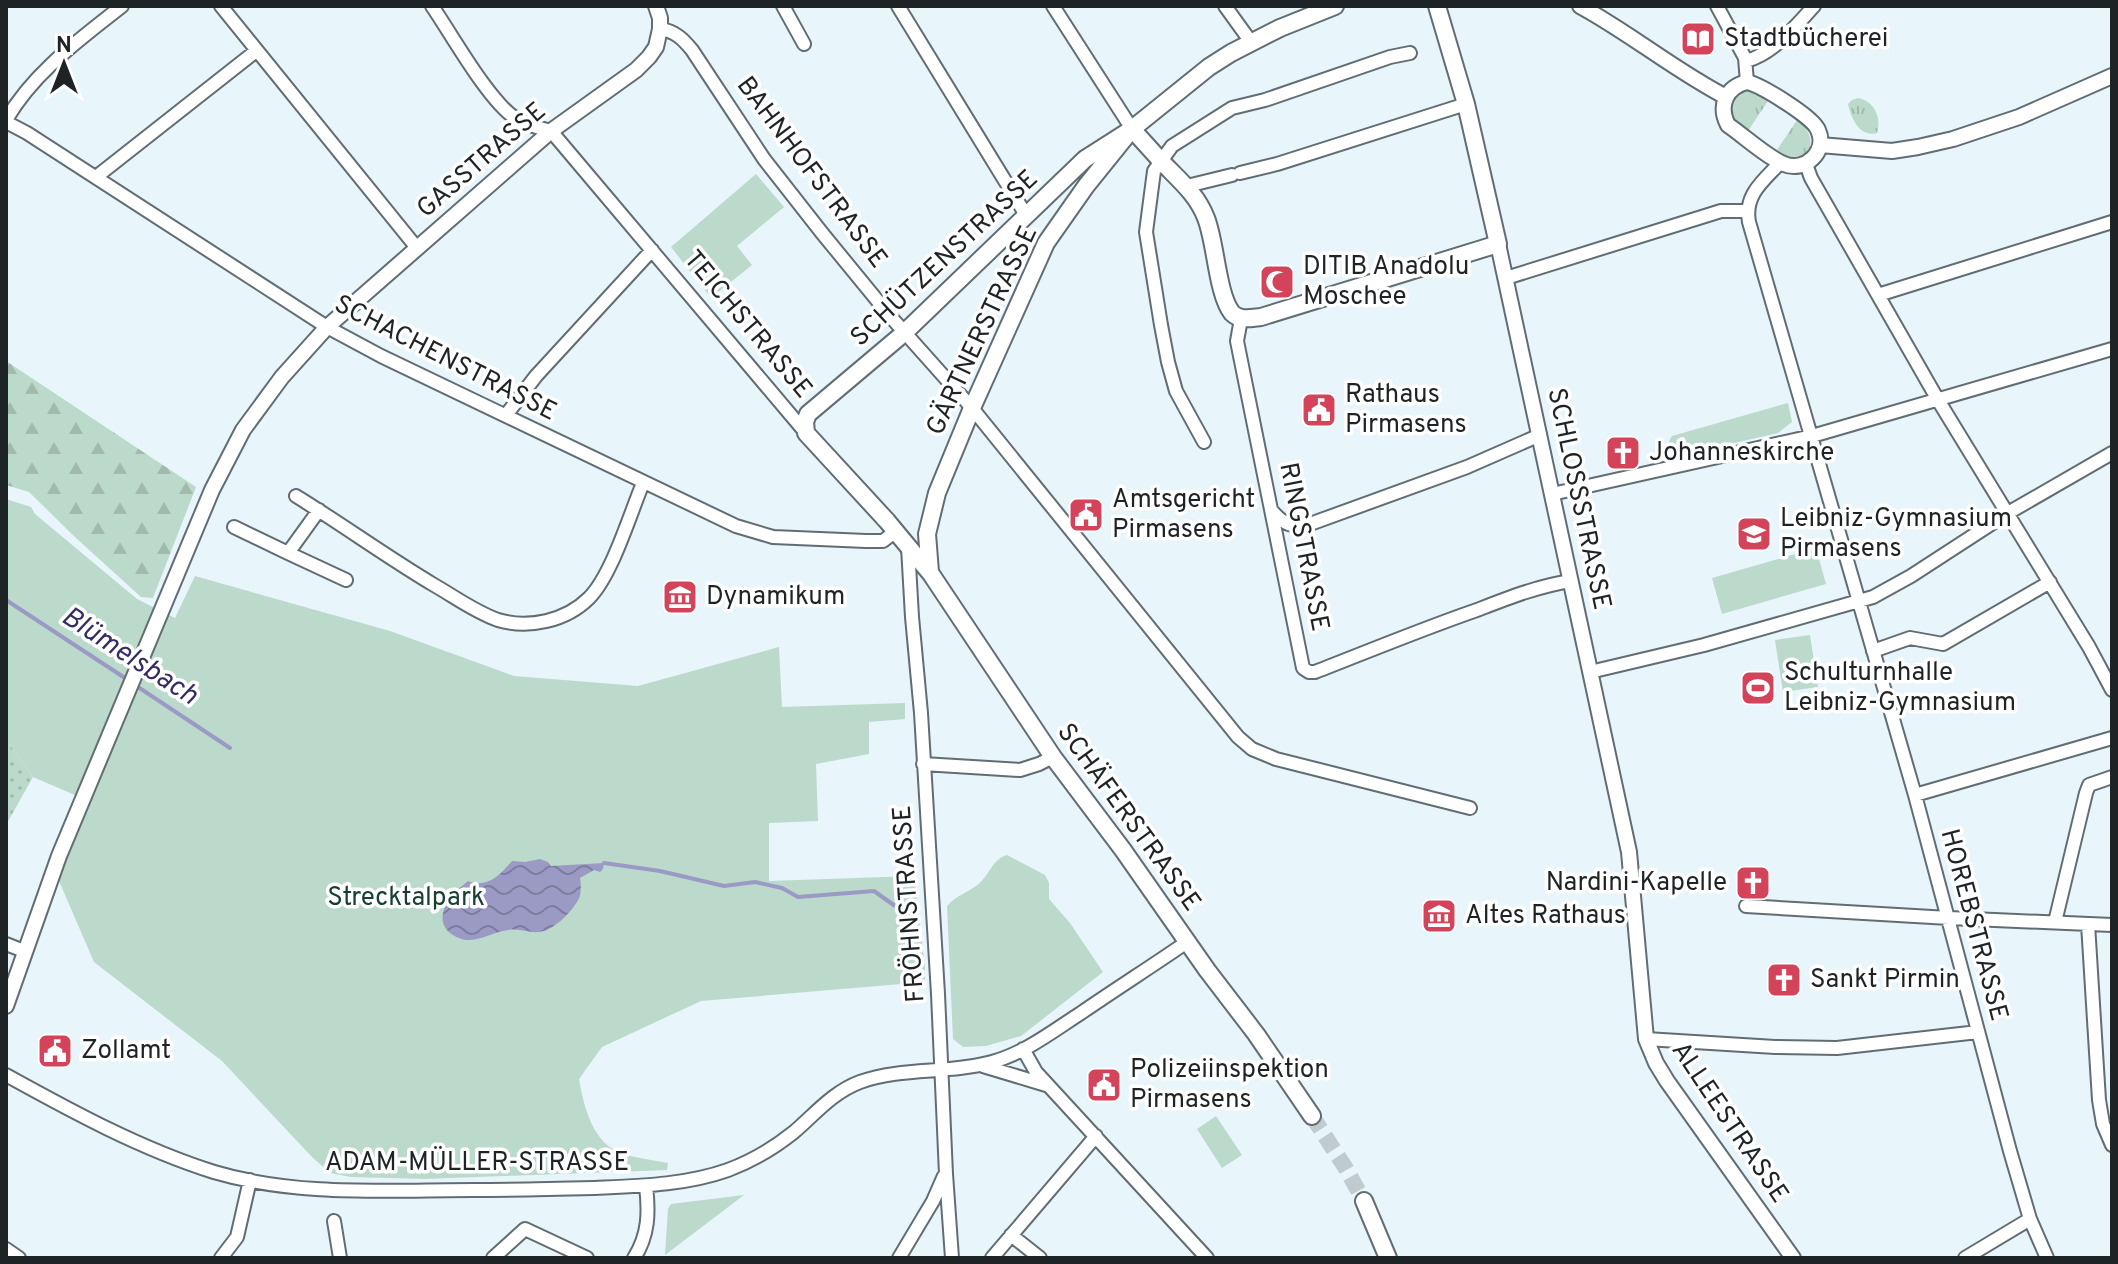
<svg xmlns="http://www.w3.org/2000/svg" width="2118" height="1264" viewBox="0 0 2118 1264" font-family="Overpass,sans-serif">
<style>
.grass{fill:url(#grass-tufts)}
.forest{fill:url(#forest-firs)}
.park{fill:#bbdacb}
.garden{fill:url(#garden-dots)}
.water{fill:url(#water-waves)}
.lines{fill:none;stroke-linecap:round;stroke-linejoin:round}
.stream{stroke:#9a9ac4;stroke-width:4}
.secondary-tunnel{stroke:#c0cbd0;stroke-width:16;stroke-dasharray:16 8;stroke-linecap:butt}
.minor-casing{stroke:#616d72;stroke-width:16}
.tertiary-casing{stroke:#616d72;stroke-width:18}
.secondary-casing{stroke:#616d72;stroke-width:20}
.minor{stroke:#fff;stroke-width:12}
.tertiary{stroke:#fff;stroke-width:14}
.secondary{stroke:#fff;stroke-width:16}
.labels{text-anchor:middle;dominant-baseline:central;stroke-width:7;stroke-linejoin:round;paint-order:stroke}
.poi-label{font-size:26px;fill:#1e2325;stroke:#fff;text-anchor:start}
.street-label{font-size:26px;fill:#1e2325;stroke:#fff}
.park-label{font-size:26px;fill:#174030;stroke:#fff}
.water-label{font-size:28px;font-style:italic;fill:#332d63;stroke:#fff}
</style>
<defs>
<pattern id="grass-tufts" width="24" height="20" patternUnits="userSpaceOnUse" patternTransform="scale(2)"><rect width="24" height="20" fill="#bbdacb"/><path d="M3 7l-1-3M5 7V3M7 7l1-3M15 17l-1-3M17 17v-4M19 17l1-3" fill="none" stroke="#a0bbae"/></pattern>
<pattern id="forest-firs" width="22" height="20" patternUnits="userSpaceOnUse" patternTransform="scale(2)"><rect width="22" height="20" fill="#bbdacb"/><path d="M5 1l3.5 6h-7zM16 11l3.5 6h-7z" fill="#a0bbae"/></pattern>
<pattern id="garden-dots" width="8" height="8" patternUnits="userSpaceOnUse" patternTransform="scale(2)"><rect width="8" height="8" fill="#bbdacb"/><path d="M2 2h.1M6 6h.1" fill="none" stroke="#a0bbae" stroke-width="1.8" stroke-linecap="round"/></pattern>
<pattern id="water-waves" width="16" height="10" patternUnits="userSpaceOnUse" patternTransform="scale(2)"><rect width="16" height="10" fill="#9a9ac4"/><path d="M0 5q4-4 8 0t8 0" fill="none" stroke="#7d7d9f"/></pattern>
</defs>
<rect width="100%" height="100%" fill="#e8f5fb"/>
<!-- grass -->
<path class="grass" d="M1746 91H1751L1768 101 1748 131C1730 120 1720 100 1746 91Z
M1858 98C1874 101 1882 117 1877 133 1860 138 1851 118 1848 104L1852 100Z
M1797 120C1826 142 1803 170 1777 150Z"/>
<!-- forest -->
<path class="forest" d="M6 361 196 487 153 598 141 597 76 538 29 492 6 485Z"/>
<!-- park -->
<path class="park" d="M756 174 784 207 737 246 752 265 711 298 671 247Z
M1788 403 1792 422 1778 433 1673 457 1669 441 1672 436Z
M6 499 31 507 35 514 137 599 175 618 195 576 390 631 514 676 638 686 779 647 782 707 905 703V719L869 722V754L816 764 818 821 769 823V881L914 876 925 967V982L701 1001 602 1047 579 1079C584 1108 593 1144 623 1154 637 1158 653 1160 668 1163L667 1170 425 1179 351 1177 330 1173 312 1157 222 1061 94 962 59 881 71 846 91 802 33 777 6 740Z
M1816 548 1826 584 1722 614 1712 578Z
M1810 635 1818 687 1783 692 1775 640Z
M1007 855 1045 875 1049 883V899L1070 923 1103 972 1021 1036 986 1046 963 1047 953 1039 947 906C956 895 970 892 980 883 990 873 993 859 1007 855Z
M1216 1116 1242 1155 1222 1168 1197 1129Z
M744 1195 665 1255 668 1209 671 1204Z"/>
<!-- garden -->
<path class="garden" d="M6 740 33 777 6 825Z"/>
<!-- water -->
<path class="water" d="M540 859 548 862 551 866 604 863 603 869 600 872 594 870 580 878C581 884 581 890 580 896 575 909 554 931 539 932 529 933 518 928 508 930 494 932 480 941 466 940 460 939 453 936 449 932 431 915 455 891 468 881 487 889 500 875 512 861L525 862Z"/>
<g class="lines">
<!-- stream -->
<path class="stream" d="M6 600 128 680
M135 685 230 748
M604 863 660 871 724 886 755 882 782 888 798 897 874 891 912 918"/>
<!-- secondary-tunnel -->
<path class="secondary-tunnel" d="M1312 1116 1345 1167 1364 1201"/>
<defs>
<path id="minor" d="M221 6 417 248
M432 6C452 35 488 100 515 118 526 125 539 128 551 131L806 433
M783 6 804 44
M898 6 1026 215
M1053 6 1132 129
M1225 6 1251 42
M1717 6 1745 58 1747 82
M660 29C675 31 683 39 692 50L764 159 822 233 890 316 972 408 1238 737 1252 749 1276 759 1470 808
M1746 61C1773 54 1796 26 1814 6
M6 120C34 72 79 40 122 6
M6 122 27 133 327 327 381 356 736 526 773 537 866 541H883L896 531
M1780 163C1763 181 1744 195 1749 222L1915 795 2010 1151 2030 1219 2047 1258
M1806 164 1811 178 1938 400 2089 647 2112 690
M1240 173 1277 164 1466 104
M96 177 256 51
M1187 186 1232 175
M1506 278 1721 211H1747
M1878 295 2112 222
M1241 319 1237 341 1240 356 1303 668 1309 672H1315C1369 651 1422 629 1477 610 1508 598 1538 586 1571 581
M506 415 536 376 652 250
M1204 442 1176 391 1168 362 1161 325 1146 232 1154 171 1172 146 1232 108 1265 100 1390 57 1410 53
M1552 494 1812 436 2112 349
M296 496C343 525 387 557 434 585 455 597 475 612 498 620 529 629 566 621 589 598 612 575 630 514 643 483
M1272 511C1284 525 1293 528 1310 524L1467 467 1540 435
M234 527 288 553 319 510
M908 547 912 617 921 713 938 994 946 1174 952 1258
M288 553 346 580
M1873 651 1910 638 1943 644 2050 582
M1590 672 1704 645 1873 597 1911 576 2008 513 2112 453
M923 764 1020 770 1039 764 1053 757
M1915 795 2112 738
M1746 906 1949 918 2112 925
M2055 922 2086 793 2089 785 2112 777
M2088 924 2099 1100 2103 1124 2112 1145
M6 944 24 951
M1646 1039 1775 1047 1837 1048 1978 1032
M1023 1049 1036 1072 1207 1258
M983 1066 1046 1085
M6 1075C73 1112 141 1149 214 1172 298 1197 388 1190 474 1190 515 1190 555 1189 595 1188 639 1186 686 1185 728 1170 752 1161 774 1148 794 1132 815 1114 833 1092 860 1082 902 1067 949 1074 992 1062 1025 1053 1053 1031 1081 1013 1116 989 1152 966 1187 942
M334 1221 340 1258
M1011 1235 1040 1258
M6 1249 19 1258
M221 1258 237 1237 250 1180
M493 1258 525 1229 587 1258
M634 1258C649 1235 649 1212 646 1186
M899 1258 933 1201 944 1176
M992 1258 1096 1136
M1965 1258 2030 1219"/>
<path id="tertiary" d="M1580 6C1630 33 1674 70 1726 97
M1747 82C1761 85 1813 117 1818 130 1828 151 1805 173 1784 164 1768 158 1744 136 1728 125 1718 106 1726 87 1747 82Z
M1820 145 1892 151 1918 147 1953 139 2019 117 2112 76
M1498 244 1629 852 1646 1039 1656 1063 1667 1081 1793 1258
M6 1006 59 856 212 490 243 430 282 377 327 327 551 131 636 70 649 57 656 47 660 29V18L656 6"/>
<path id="secondary" d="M1132 129 1085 159 904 333 808 414 805 422 806 433 887 521 931 574 1053 757 1123 850 1207 970 1256 1034 1312 1116
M1132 129C1141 139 1151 150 1161 161 1178 179 1197 194 1206 218 1216 243 1217 294 1232 313 1240 321 1251 318 1261 317L1498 244 1466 104 1437 6
M930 572 927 534 937 493 972 408 1046 243 1086 186 1132 129 1209 67 1231 53 1280 28 1335 6
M1364 1201 1388 1258"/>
</defs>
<!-- minor casing -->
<use href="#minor" class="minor-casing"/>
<!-- tertiary casing -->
<use href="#tertiary" class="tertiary-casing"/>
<!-- secondary casing -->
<use href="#secondary" class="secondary-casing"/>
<!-- minor -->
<use href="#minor" class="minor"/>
<!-- tertiary -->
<use href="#tertiary" class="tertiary"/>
<!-- secondary -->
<use href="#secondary" class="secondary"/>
</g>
<!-- icons -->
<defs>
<symbol id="library-square" viewBox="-11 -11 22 22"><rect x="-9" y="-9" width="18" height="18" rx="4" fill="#d3435a" stroke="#fff"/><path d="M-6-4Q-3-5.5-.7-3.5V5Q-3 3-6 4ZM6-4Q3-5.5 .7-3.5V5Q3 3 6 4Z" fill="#fff"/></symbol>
<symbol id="mosque-square" viewBox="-11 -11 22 22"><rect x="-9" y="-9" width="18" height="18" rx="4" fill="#d3435a" stroke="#fff"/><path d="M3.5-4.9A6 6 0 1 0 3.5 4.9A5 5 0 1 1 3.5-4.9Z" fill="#fff"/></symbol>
<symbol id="civic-square" viewBox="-11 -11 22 22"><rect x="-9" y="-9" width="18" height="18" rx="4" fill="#d3435a" stroke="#fff"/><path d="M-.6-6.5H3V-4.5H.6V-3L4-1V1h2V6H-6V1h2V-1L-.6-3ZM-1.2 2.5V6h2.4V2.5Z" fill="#fff"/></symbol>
<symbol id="church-square" viewBox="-11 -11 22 22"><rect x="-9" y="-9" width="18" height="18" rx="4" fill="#d3435a" stroke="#fff"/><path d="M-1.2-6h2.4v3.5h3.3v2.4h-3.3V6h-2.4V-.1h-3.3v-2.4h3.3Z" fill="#fff"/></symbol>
<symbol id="school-square" viewBox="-11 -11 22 22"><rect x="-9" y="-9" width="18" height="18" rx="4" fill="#d3435a" stroke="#fff"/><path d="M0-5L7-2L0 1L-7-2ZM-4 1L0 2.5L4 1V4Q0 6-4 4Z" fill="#fff"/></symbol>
<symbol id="museum-square" viewBox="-11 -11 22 22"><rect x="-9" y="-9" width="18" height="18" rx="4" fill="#d3435a" stroke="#fff"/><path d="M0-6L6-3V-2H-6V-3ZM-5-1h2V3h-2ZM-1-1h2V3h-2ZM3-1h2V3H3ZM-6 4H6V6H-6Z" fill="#fff"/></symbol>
<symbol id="stadium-square" viewBox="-11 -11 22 22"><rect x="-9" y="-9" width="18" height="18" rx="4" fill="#d3435a" stroke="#fff"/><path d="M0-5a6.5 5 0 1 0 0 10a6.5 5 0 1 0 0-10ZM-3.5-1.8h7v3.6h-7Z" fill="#fff"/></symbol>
</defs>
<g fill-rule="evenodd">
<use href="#library-square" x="1678" y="19" width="40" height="40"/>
<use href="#mosque-square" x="1257" y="262" width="40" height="40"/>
<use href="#civic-square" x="1299" y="390" width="40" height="40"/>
<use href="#church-square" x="1603" y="433" width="40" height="40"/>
<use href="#civic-square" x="1066" y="495" width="40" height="40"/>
<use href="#school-square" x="1734" y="514" width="40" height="40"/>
<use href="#museum-square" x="660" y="577" width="40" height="40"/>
<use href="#stadium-square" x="1738" y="668" width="40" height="40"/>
<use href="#church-square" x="1733" y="863" width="40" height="40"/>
<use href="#museum-square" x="1419" y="896" width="40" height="40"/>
<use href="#church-square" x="1764" y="960" width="40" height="40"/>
<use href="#civic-square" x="35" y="1031" width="40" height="40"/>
<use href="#civic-square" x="1084" y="1065" width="40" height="40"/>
</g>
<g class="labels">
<!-- poi labels -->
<g class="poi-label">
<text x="1724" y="39">Stadtbücherei</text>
<text x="1303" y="267">DITIB Anadolu<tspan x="1303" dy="30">Moschee</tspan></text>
<text x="1345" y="395">Rathaus<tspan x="1345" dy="30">Pirmasens</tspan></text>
<text x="1649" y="453">Johanneskirche</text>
<text x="1112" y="500">Amtsgericht<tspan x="1112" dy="30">Pirmasens</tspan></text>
<text x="1780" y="519">Leibniz-Gymnasium<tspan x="1780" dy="30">Pirmasens</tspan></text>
<text x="706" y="597">Dynamikum</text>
<text x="1784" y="673">Schulturnhalle<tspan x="1784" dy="30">Leibniz-Gymnasium</tspan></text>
<text x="1727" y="883" text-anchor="end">Nardini-Kapelle</text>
<text x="1465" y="916">Altes Rathaus</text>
<text x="1810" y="980">Sankt Pirmin</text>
<text x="81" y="1051">Zollamt</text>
<text x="1130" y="1070">Polizeiinspektion<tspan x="1130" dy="30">Pirmasens</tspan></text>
</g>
<!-- street labels -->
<g class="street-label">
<text transform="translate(482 161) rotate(-41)">GASSTRASSE</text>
<text transform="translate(811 173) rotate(53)">BAHNHOFSTRASSE</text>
<text transform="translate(945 259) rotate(-43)">SCHÜTZENSTRASSE</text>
<text transform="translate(747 325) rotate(50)">TEICHSTRASSE</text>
<text transform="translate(983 331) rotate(-65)">GÄRTNERSTRASSE</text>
<text transform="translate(445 359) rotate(27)">SCHACHENSTRASSE</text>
<text transform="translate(1578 499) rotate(78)">SCHLOSSSTRASSE</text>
<text transform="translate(1303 547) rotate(79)">RINGSTRASSE</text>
<text transform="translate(1128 818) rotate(54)">SCHÄFERSTRASSE</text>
<text transform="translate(910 904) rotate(-94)">FRÖHNSTRASSE</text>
<text transform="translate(1973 925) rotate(75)">HOREBSTRASSE</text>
<text transform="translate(1729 1123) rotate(56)">ALLEESTRASSE</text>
<text x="477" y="1163">ADAM-MÜLLER-STRASSE</text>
</g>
<!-- park labels -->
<g class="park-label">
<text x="406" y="898">Strecktalpark</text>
</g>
<!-- water labels -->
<g class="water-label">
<text transform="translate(129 657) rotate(33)">Blümelsbach</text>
</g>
</g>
<!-- border -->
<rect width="2118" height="1264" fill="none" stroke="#1e2325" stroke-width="16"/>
<!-- north arrow -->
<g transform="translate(64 64)" stroke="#ffffff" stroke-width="6" paint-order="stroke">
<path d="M0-6L14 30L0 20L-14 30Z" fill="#1e2325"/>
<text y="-12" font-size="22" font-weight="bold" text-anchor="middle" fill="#1e2325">N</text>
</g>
</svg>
